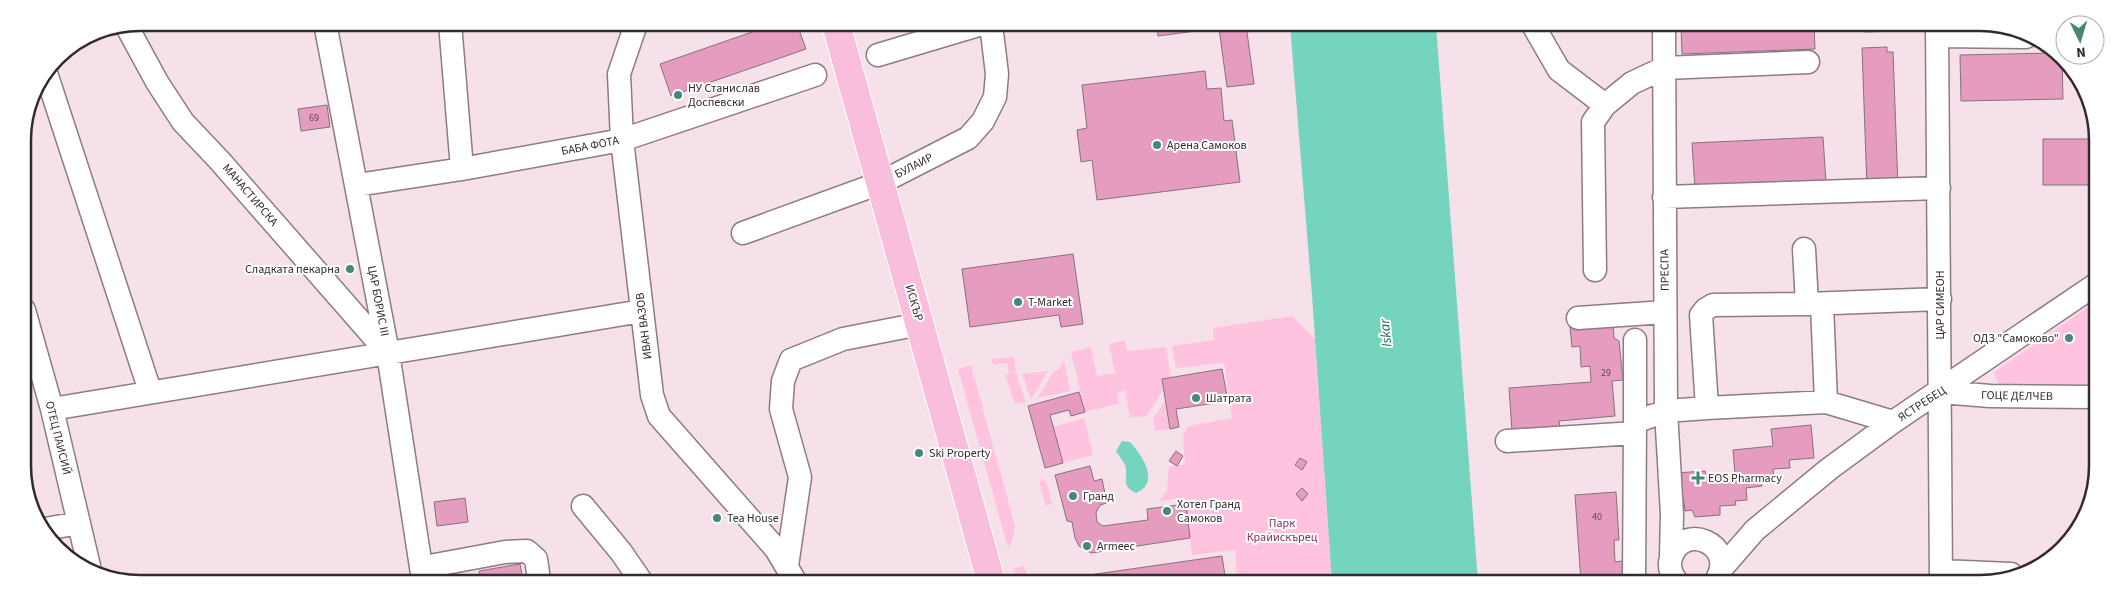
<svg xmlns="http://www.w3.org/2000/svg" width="2120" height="606" viewBox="0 0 2120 606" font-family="'Source Sans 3',sans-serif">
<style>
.green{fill:#ffc3df}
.water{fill:#74d4be}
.building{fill:#e59cbf;stroke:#85727a}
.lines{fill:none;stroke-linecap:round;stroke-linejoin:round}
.minor-casing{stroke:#8f7b84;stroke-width:25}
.major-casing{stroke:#fff;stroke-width:30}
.minor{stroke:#fff;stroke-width:22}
.major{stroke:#f9bedc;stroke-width:28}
.poi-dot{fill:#458778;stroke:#fff;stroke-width:2}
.labels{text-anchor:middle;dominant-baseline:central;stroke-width:4;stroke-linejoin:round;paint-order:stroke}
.number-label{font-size:10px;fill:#604652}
.poi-label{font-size:12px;fill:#332a2e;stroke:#fff;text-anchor:start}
.street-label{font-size:12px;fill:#332a2e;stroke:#fff}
.park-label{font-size:12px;fill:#863160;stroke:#fff}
.water-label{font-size:14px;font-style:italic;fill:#166456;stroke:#fff}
.rim{fill:none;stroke:#332a2e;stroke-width:2.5}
</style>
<rect width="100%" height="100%" fill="#f6e0ea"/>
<!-- green -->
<path class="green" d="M2094 303V386L1999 387 1994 372Z
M1292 316 1315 339 1332 582H1237L1235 550 1192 555 1185 498 1159 501 1167 490 1169 467 1185 464 1183 436 1188 426 1232 418 1224 363 1176 368 1172 346 1214 340 1213 328Z
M1125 340 1127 351 1166 347 1171 378 1162 379 1163 390 1147 416 1130 418 1125 391 1117 392 1119 404 1085 412 1071 352 1091 347 1097 376 1115 373 1109 344Z
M1014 357 1017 376 1026 402 1015 404 1005 375 1009 373 1007 363 993 365 991 359Z
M1064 360 1070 391 1037 398 1054 371 1058 370Z
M971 365 1015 526 1013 538 1008 548 958 369Z
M1048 371 1031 400 1022 374Z
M1165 401 1170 429 1155 431 1153 419Z
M1084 418 1093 455 1063 463 1053 427Z
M1046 480 1052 504 1046 506 1039 481Z
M1024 566 1028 576 1040 575 1046 581H1017L1014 568Z"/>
<!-- water -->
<path class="water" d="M1290 25H1436L1478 582H1332L1312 295Z
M1122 441 1130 442C1142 455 1161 483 1136 493 1122 486 1127 482 1126 469 1126 463 1119 457 1116 451Z"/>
<!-- building -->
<path class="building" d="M775 24H797L806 49 671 96 660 64Z
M1157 25H1246L1254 84 1227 87 1219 28 1158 36Z
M1681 26H1814L1815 49 1682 54Z
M1864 26H1894V31L1864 32Z
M1887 47V52H1893L1898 187 1867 188 1862 48Z
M2053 53 2062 59 2063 99 1961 101 1960 55Z
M1205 71 1207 89 1221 88 1224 121 1232 120 1240 182 1097 200 1092 160 1081 162 1077 130 1087 128 1082 85Z
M327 105 330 127 301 131 298 109Z
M1823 137 1826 183 1695 190 1692 143Z
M2043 139H2095V185H2043Z
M1073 254 1083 324 1061 327 1059 315 970 327 962 269Z
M1613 323 1614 338 1619 341 1623 380 1612 381 1615 416 1559 421 1560 427 1512 431 1509 388 1591 382 1590 366 1581 367 1580 346 1572 347 1570 327Z
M1222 369 1228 401 1176 409 1179 427 1170 429 1162 379Z
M1079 392 1085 412 1071 416 1069 410 1050 415 1063 463 1045 468 1028 406Z
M1811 425 1814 458 1789 460 1790 468 1773 469 1774 477 1761 478 1762 486 1746 488 1747 500 1735 501 1736 505 1720 506V515L1695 517 1692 510 1685 511 1684 502 1678 501 1675 473 1705 471 1706 477 1735 474 1733 450 1773 446 1771 429Z
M1176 451 1183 456 1177 466 1169 461Z
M1300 458 1307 462 1302 470 1295 465Z
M1090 466 1094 481 1102 479 1107 503 1100 505 1096 513 1097 522 1103 526 1148 520 1147 509 1186 504 1190 538 1091 553 1079 546 1075 538 1072 522 1067 521 1055 475Z
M1302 488 1308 494 1302 501 1296 494Z
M1616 492 1619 540H1614L1615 562 1623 561 1625 583 1581 582 1575 495Z
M465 498 468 522 437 526 434 502Z
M1222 556 1226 582 1069 581 1068 578Z
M520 564 523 580H467L480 578 479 571Z"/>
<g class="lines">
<defs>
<path id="minor" d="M325 23 388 353 423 580
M450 23 462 169
M636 24 619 74 622 140 652 395 659 416 776 549 795 581
M126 25 157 82 183 122 219 160 388 353
M1533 25 1559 70 1605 105
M1664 26 1666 411 1672 514 1671 556
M1937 26 1941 583
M1937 36 2026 37
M878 55 982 24
M46 73 150 391
M357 185 462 169 622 140 815 75
M1664 197 1939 188
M743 233 880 183 968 138 983 121 995 97 997 74 991 24
M1804 249 1807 304 1940 299
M1595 270 1593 122 1605 105 1632 83 1664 68 1808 62
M1822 304 1826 402
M24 310 52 409 89 566
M1578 318 1665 312
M1635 340V422
M1940 392 1990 396 2094 397
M1707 408 1826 402 1893 422
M52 409 642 311
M1507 441 1635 433
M583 506 621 552 641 581
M45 529 79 523
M435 565 505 552 527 551 536 559 539 580
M787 566 800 477 781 409 783 381 791 360 843 339 920 324
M1721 569 1755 530 1829 469 1893 422 2095 285
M1941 571 2011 574
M1634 583 1635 422 1666 411 1707 408 1701 315 1706 309 1713 305 1807 304
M1678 583C1672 576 1668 567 1671 558 1682 521 1737 544 1717 579"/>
<path id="major" d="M836 24 991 581"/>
</defs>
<!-- minor casing -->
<use href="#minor" class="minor-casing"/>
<!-- major casing -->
<use href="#major" class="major-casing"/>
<!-- minor -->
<use href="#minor" class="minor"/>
<!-- major -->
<use href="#major" class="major"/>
</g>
<!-- markers -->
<g class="poi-dot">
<circle cx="678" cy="95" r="5"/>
<circle cx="1157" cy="145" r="5"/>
<circle cx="350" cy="269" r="5"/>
<circle cx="1018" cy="302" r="5"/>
<circle cx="2069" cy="338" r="5"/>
<circle cx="1196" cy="398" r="5"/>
<circle cx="919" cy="453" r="5"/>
<path d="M1695.5 470.5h5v5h5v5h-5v5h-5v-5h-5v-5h5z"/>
<circle cx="1073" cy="496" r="5"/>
<circle cx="1167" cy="511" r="5"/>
<circle cx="717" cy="518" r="5"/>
<circle cx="1087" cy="546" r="5"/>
</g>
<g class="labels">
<!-- number labels -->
<g class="number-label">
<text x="314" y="118">69</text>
<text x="1606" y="373">29</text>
<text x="1597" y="517">40</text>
</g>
<!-- poi labels -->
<g class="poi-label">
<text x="688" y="88">НУ Станислав<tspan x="688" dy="14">Доспевски</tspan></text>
<text x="1167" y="145">Арена Самоков</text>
<text x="340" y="269" text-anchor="end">Сладката пекарна</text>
<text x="1028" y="302">T-Market</text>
<text x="2059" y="338" text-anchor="end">ОДЗ "Самоково"</text>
<text x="1206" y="398">Шатрата</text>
<text x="929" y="453">Ski Property</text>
<text x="1708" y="478">EOS Pharmacy</text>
<text x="1083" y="496">Гранд</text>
<text x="1177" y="504">Хотел Гранд<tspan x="1177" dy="14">Самоков</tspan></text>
<text x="727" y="518">Tea House</text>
<text x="1097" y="546">Armeec</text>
</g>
<!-- street labels -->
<g class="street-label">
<text transform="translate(590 146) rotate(-11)">БАБА ФОТА</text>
<text transform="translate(914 166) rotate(-27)">БУЛАИР</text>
<text transform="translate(250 195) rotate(49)">МАНАСТИРСКА</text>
<text transform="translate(1665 270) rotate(-91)">ПРЕСПА</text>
<text transform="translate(378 301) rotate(79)">ЦАР БОРИС III</text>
<text transform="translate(914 303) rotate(74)">ИСКЪР</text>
<text transform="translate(1940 305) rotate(-90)">ЦАР СИМЕОН</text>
<text transform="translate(644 326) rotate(-97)">ИВАН ВАЗОВ</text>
<text transform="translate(2017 396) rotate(1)">ГОЦЕ ДЕЛЧЕВ</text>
<text transform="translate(1922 404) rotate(-33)">ЯСТРЕБЕЦ</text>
<text transform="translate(58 438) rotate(76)">ОТЕЦ ПАИСИЙ</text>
</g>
<!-- park labels -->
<g class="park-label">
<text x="1282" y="523">Парк<tspan x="1282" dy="14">Крайискърец</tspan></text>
</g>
<!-- water labels -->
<g class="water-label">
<text transform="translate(1386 333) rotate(-95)">Iskar</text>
</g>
</g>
<!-- crop -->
<path d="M0 0H2120V606H0ZM140 31H1980A109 109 0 0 1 2089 140V466A109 109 0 0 1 1980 575H140A109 109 0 0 1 31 466V140A109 109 0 0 1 140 31Z" fill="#fff" fill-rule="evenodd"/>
<path class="rim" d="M140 31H1980A109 109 0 0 1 2089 140V466A109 109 0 0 1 1980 575H140A109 109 0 0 1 31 466V140A109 109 0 0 1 140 31Z"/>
<!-- north arrow -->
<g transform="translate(2080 40) rotate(175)"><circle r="24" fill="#ffffff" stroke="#adaaab"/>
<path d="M0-4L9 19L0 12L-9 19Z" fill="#458778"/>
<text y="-8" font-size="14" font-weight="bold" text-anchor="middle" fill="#332a2e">N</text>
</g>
</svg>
